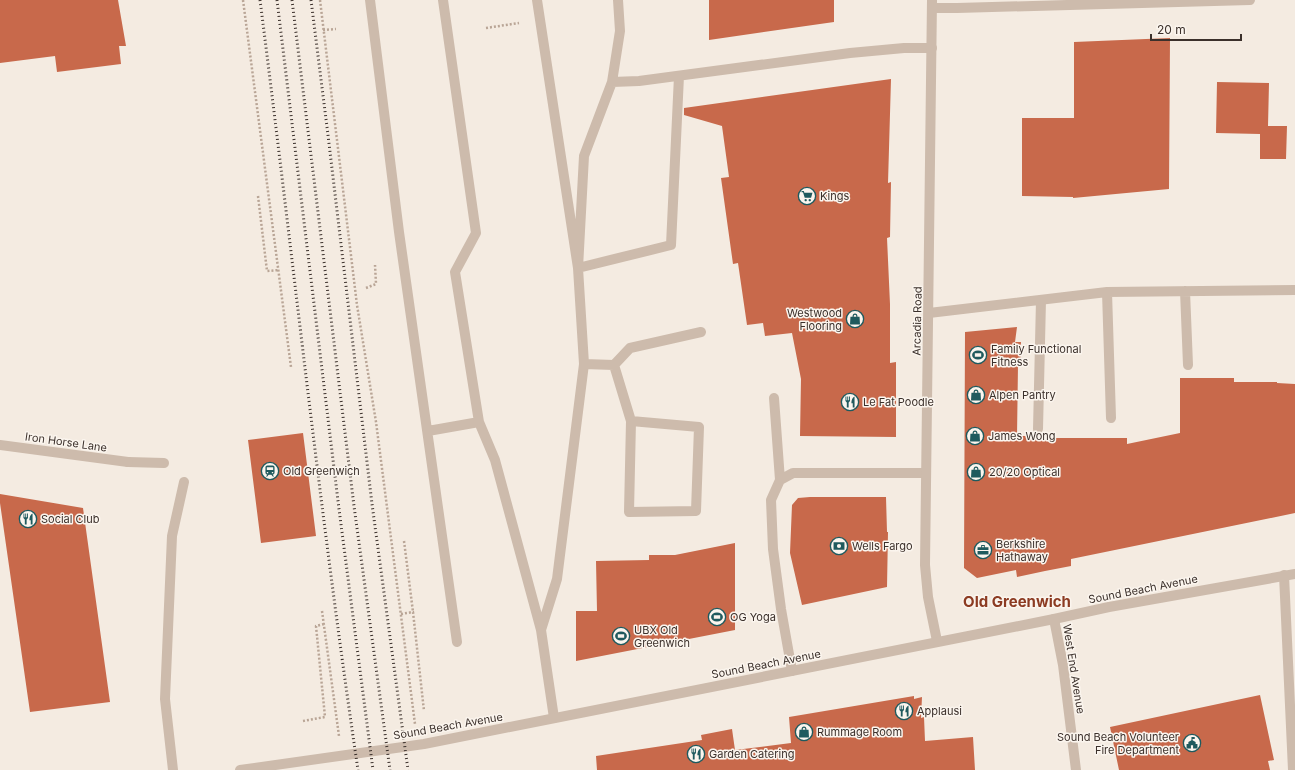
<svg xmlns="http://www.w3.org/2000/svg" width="1295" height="770" viewBox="0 0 1295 770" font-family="Inter,sans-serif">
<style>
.building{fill:#c8694b}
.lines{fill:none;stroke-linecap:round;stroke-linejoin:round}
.path{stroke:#b9a596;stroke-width:2.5;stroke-dasharray:2 2;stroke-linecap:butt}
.service{stroke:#cdbbac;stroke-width:10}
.minor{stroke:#cdbbac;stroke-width:10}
.tertiary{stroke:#cdbbac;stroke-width:10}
.rail{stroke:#3b302b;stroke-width:3;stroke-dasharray:1 3;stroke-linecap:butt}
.labels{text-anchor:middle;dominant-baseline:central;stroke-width:3;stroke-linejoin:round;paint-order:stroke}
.poi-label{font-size:11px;fill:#3b302b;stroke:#fbf5ee;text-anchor:start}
.street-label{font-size:11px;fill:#3b302b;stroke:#fbf5ee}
.district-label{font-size:15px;font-weight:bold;fill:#8c3b22;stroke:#fbf5ee}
</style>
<rect width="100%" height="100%" fill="#f4ebe1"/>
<!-- building -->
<path class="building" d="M0 0H118L126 46H119L121 64 57 72 55 56 0 63Z
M709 0H834V22L709 40Z
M1170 38 1169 189 1073 198V197L1022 196V118H1074V42Z
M891 79 888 183 891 182 890 237 887 238 890 304V363L896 362V437L800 436 801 379 792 333 765 336 763 323 747 325 738 263 733 264 721 178 729 177 722 126 684 115V108Z
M1217 82 1269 83 1268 126H1287L1286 159H1260V134L1216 133Z
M1017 327 1015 342H1021L1020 364 1018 365 1017 436H1035V438H1127V444L1180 433V378H1234V382H1277V383L1295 384V513L1071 559V566L1045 571 1017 577 1016 570 977 578 964 568 965 332Z
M303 433 316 536 261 543 248 440Z
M0 494 83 508 110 702 30 712 0 503Z
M810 497H886L887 532H888L887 587 802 605 790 553 792 505 798 498Z
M735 543V630L576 661V611H597L596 561 649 560V555H675Z
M1260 695 1274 760 1268 761 1270 770H1119L1110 727Z
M914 696V699L922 697 921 718 924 717 925 741 973 737 975 770H597L596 756 702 740 701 735 732 729 735 750 791 743 789 717Z"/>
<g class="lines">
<!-- path -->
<path class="path" d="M243 0 291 367
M320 0 357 305 376 422 415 724
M486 28 519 23
M323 30 336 29
M258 196 267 271 279 270
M366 288 376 284 375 265
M404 541 413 612
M322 611 339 736
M401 614 413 612 424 711
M303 721 325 717 316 626 324 624"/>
<!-- service -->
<path class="service" d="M370 0 399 232 457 642
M443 0 476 233 455 272 479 422 495 460 541 630 554 718
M537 0 578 268 671 245 679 76
M612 82 639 81 850 53 904 48H932
M1185 291 1188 365
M1107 292 1111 418
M929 313 1107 292 1295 290
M584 364 614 365
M614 365 631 421 629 512 696 511 699 427 631 421
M614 365 630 348 701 332
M774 398 780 480 771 500 773 549 781 609 792 671
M1038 429 1041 300
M428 431 479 422
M128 462 164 463
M780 480 793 473H926
M1284 575 1293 770
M541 630 557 579 584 364 578 268 584 156 612 82 620 31 618 0
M173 770 165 699 172 536 184 482"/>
<!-- minor -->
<path class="minor" d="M932 0 925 565 928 597 937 641
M932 8H957L1250 0
M0 445 128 462
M1054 619 1109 607 1295 574"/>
<!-- tertiary -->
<path class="tertiary" d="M240 770 424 744 1054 619 1063 665 1076 770"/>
<!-- rail -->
<path class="rail" d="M260 0C293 257 320 514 358 770
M277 0 339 509 373 770
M292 0 354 506 390 770
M311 0 328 135 372 504 408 770"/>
</g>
<!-- icons -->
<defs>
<symbol id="supermarket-ring" viewBox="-11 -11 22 22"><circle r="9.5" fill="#fbf5ee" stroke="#1f5a5e" stroke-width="1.5"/><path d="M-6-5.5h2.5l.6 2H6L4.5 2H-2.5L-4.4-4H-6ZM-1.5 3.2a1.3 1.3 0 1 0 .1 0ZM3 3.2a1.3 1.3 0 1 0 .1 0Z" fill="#1f5a5e"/></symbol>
<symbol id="shop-ring" viewBox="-11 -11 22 22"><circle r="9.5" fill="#fbf5ee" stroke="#1f5a5e" stroke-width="1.5"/><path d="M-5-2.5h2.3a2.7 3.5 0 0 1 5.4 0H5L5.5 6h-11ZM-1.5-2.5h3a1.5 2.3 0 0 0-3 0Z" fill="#1f5a5e"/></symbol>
<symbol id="stadium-ring" viewBox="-11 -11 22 22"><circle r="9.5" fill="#fbf5ee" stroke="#1f5a5e" stroke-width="1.5"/><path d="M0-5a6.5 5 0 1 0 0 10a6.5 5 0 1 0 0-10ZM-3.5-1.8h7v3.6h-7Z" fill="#1f5a5e"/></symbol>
<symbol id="restaurant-ring" viewBox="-11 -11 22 22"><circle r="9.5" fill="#fbf5ee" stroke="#1f5a5e" stroke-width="1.5"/><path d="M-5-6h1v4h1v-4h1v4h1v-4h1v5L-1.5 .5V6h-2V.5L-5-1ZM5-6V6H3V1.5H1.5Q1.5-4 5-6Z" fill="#1f5a5e"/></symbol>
<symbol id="station-ring" viewBox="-11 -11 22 22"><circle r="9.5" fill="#fbf5ee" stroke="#1f5a5e" stroke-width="1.5"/><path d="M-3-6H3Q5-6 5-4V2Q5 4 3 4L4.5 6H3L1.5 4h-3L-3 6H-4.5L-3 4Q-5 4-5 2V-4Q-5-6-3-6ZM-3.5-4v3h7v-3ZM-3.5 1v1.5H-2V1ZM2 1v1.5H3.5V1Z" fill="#1f5a5e"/></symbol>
<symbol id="bank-ring" viewBox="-11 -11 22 22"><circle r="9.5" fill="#fbf5ee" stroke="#1f5a5e" stroke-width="1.5"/><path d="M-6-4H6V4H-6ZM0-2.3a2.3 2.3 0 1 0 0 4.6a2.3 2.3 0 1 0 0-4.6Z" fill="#1f5a5e"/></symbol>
<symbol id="office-ring" viewBox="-11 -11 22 22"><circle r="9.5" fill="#fbf5ee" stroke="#1f5a5e" stroke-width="1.5"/><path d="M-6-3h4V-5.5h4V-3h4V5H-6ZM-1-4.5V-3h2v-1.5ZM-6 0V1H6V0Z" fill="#1f5a5e"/></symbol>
<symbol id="civic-ring" viewBox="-11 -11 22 22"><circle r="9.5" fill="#fbf5ee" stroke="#1f5a5e" stroke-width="1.5"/><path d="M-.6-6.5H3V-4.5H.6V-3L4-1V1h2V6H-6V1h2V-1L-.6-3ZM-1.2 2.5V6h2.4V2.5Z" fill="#1f5a5e"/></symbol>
</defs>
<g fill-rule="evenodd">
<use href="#supermarket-ring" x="797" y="186" width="20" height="20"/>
<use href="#shop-ring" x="845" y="309" width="20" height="20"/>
<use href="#stadium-ring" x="968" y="345" width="20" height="20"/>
<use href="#shop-ring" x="966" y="385" width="20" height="20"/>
<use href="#restaurant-ring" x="840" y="392" width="20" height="20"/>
<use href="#shop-ring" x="965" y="426" width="20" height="20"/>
<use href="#station-ring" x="260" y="461" width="20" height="20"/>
<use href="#shop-ring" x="966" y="462" width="20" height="20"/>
<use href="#restaurant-ring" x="18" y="509" width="20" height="20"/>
<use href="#bank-ring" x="829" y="536" width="20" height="20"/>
<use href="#office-ring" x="973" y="540" width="20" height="20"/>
<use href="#stadium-ring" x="707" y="607" width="20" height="20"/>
<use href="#stadium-ring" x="611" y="626" width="20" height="20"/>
<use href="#restaurant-ring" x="894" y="701" width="20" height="20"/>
<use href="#shop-ring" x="794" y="722" width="20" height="20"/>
<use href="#civic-ring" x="1182" y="733" width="20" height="20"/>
<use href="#restaurant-ring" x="686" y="744" width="20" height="20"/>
</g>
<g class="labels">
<!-- poi labels -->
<g class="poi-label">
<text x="820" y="196">Kings</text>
<text x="842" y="313" text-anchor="end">Westwood<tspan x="842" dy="13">Flooring</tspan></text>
<text x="991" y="349">Family Functional<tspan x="991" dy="13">Fitness</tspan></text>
<text x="989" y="395">Alpen Pantry</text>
<text x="863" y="402">Le Fat Poodle</text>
<text x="988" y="436">James Wong</text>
<text x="283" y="471">Old Greenwich</text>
<text x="989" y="472">20/20 Optical</text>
<text x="41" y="519">Social Club</text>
<text x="996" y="544">Berkshire<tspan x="996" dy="13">Hathaway</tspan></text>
<text x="852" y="546">Wells Fargo</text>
<text x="730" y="617">OG Yoga</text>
<text x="634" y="630">UBX Old<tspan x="634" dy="13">Greenwich</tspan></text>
<text x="917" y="711">Applausi</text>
<text x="817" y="732">Rummage Room</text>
<text x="1179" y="737" text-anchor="end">Sound Beach Volunteer<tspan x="1179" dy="13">Fire Department</tspan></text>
<text x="709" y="754">Garden Catering</text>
</g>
<!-- street labels -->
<g class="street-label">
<text transform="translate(917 321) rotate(-89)">Arcadia Road</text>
<text transform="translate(66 442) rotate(8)">Iron Horse Lane</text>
<text transform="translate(1143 589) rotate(-11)">Sound Beach Avenue</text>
<text transform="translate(766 664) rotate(-11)">Sound Beach Avenue</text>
<text transform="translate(1074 669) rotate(81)">West End Avenue</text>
<text transform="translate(448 726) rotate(-10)">Sound Beach Avenue</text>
</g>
<!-- district labels -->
<g class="district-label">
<text x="1017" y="601">Old Greenwich</text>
</g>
</g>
<!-- scale -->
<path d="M1151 34v6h90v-6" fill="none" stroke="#3b302b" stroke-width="2"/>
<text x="1157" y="34" font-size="12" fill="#3b302b" stroke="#fbf5ee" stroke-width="3" paint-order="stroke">20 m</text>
</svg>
